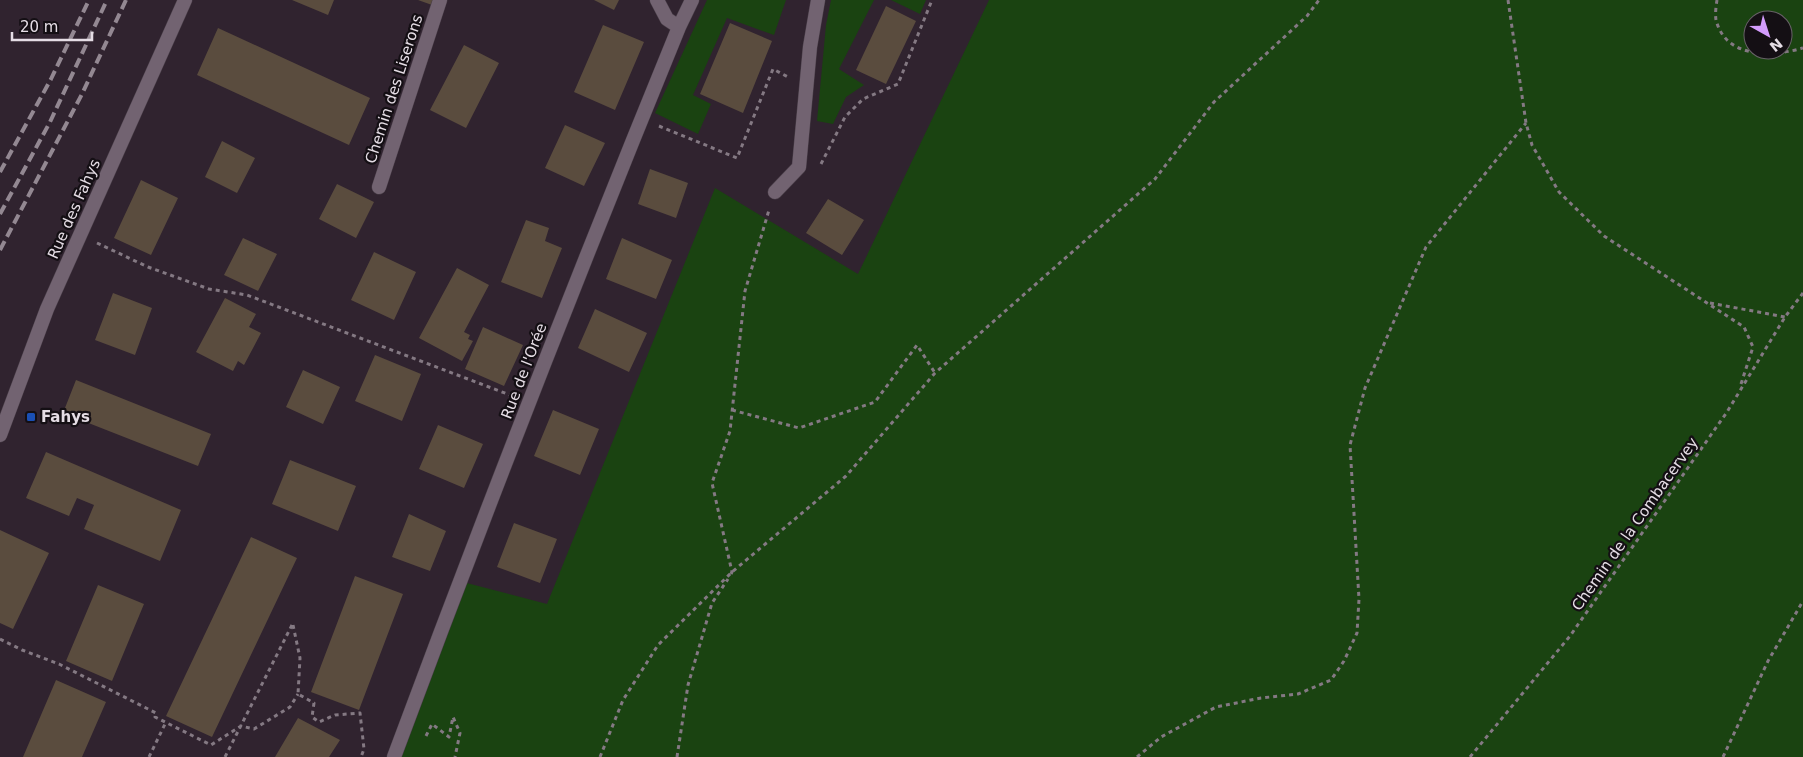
<svg xmlns="http://www.w3.org/2000/svg" width="1803" height="757" viewBox="0 0 1803 757" font-family="'DejaVu Sans',sans-serif">
<style>
.green{fill:#1a4311;fill-rule:evenodd}
.building{fill:#5a4c3e}
.lines{fill:none;stroke-linecap:round;stroke-linejoin:round}
.minor-casing{stroke:#493e48;stroke-width:15}
.secondary-casing{stroke:#493e48;stroke-width:15}
.path{stroke:#847983;stroke-width:3;stroke-dasharray:4 4;stroke-linecap:butt}
.minor{stroke:#726371;stroke-width:14}
.secondary{stroke:#726371;stroke-width:14}
.rail{stroke:#938892;stroke-width:4;stroke-dasharray:10 5;stroke-linecap:butt}
.transit-dot{fill:#1a4fb4;stroke:#140f14;stroke-width:2}
.labels{text-anchor:middle;dominant-baseline:central;stroke-width:4.5;stroke-linejoin:round;paint-order:stroke}
.street-label{font-size:15px;fill:#e5dde5;stroke:#140f14}
.poi-label{font-size:15px;font-weight:bold;fill:#e5dde5;stroke:#140f14;text-anchor:start}
</style>
<rect width="100%" height="100%" fill="#30232f"/>
<!-- green -->
<path class="green" d="M707 0H786L774 35 727 18 693 95 711 104 698 134 655 113Z
M831 0H874L839 69 864 85 846 97 833 124 817 121 826 25Z
M891 0H926L920 14Z
M989 0H1803V757H394L459 581 547 604 715 188 858 274ZM1753 20H1783V50H1753Z"/>
<!-- building -->
<path class="building" d="M292 0H334L328 15Z
M418 0H434L432 5Z
M594 0H619L614 10Z
M886 6 916 21 886 84 856 70Z
M730 23 772 41 743 113 700 94Z
M603 25 644 42 615 110 574 92Z
M218 28 370 98 349 145 197 75Z
M464 45 499 63 466 128 430 110Z
M565 125 605 143 584 186 545 168Z
M222 141 255 158 237 193 205 177Z
M650 169 688 183 676 218 638 204Z
M141 180 178 198 151 255 114 238Z
M337 184 374 202 356 238 319 219Z
M828 199 864 220 842 255 806 233Z
M526 220 549 228 545 241 562 248 542 298 501 282Z
M243 238 277 254 258 291 224 275Z
M622 238 672 260 656 299 606 279Z
M374 252 416 272 394 320 351 300Z
M457 268 489 285 464 332 470 335 468 339 473 341 462 361 419 338Z
M113 293 152 308 135 355 95 340Z
M225 298 256 314 249 327 261 333 244 365 238 361 233 371 196 352Z
M595 309 647 333 629 372 578 348Z
M483 327 523 345 504 386 465 369Z
M375 355 421 374 402 421 355 401Z
M303 370 340 387 323 424 286 407Z
M76 380 211 434 198 466 63 413Z
M553 410 599 429 580 475 534 456Z
M438 425 483 444 464 488 419 469Z
M46 452 181 510 160 561 84 529 94 505 77 498 69 516 26 498Z
M290 460 356 486 338 531 272 504Z
M409 514 446 531 430 571 392 557Z
M514 523 557 539 540 583 497 567Z
M0 530 49 553 13 629 0 623Z
M251 537 297 558 212 737 166 716Z
M355 576 403 594 359 710 311 692Z
M98 585 144 604 112 681 66 661Z
M56 680 106 702 82 757H23Z
M298 718 340 740 329 757H275Z"/>
<g class="lines">
<defs>
<path id="minor" d="M657 0 667 19 679 27
M379 187 440 0
M775 192 799 167 810 47 818 0
M394 757C485 512 580 269 679 27L692 0"/>
<path id="secondary" d="M0 435 47 309 185 0"/>
</defs>
<!-- minor casing -->
<use href="#minor" class="minor-casing"/>
<!-- secondary casing -->
<use href="#secondary" class="secondary-casing"/>
<!-- path -->
<path class="path" d="M1508 0 1526 123 1532 145 1559 192 1604 236 1744 327 1753 347 1740 387
M1717 0C1716 6 1715 14 1716 20 1726 59 1772 57 1803 48
M659 126 737 158 773 69 788 77
M821 164 845 117 863 99 898 84 932 0
M97 243 148 267 209 289 247 295 510 395
M1710 303 1785 317
M732 410 799 428 875 402 917 345 935 373
M731 574 732 572 712 483 730 431 745 291 769 210
M293 625 300 658 298 694 314 703 312 717 319 722 335 715 360 713 364 749 361 757
M0 639 22 650 59 664 156 713 155 717 211 745 241 726 254 729 290 707 298 694
M426 736 432 724 449 737 453 717 460 733 455 757
M149 757 166 722
M225 757 292 625
M600 757 623 700 658 645 732 572 846 476 935 373 1155 179 1214 102 1307 16 1319 0
M677 757 688 685 712 603 728 579
M1137 757 1161 737 1216 707 1261 698 1298 694 1331 680 1344 661 1357 633 1359 599 1350 445 1365 388 1426 247 1526 123
M1470 757 1570 636 1727 412 1785 317 1803 293
M1723 757 1768 661 1803 601"/>
<!-- minor -->
<use href="#minor" class="minor"/>
<!-- secondary -->
<use href="#secondary" class="secondary"/>
<!-- rail -->
<path class="rail" d="M0 172 51 79 89 0
M0 214 50 122 107 0
M0 250 82 94 126 0"/>
</g>
<!-- markers -->
<rect class="transit-dot" x="26" y="412" width="10" height="10" rx="2.5"/>
<g class="labels">
<!-- street labels -->
<g class="street-label">
<text transform="translate(394 89) rotate(-72)">Chemin des Liserons</text>
<text transform="translate(74 209) rotate(-66)">Rue des Fahys</text>
<text transform="translate(524 371) rotate(-69)">Rue de l'Orée</text>
<text transform="translate(1635 524) rotate(-55)">Chemin de la Combacervey</text>
</g>
<!-- poi labels -->
<g class="poi-label">
<text x="41" y="417">Fahys</text>
</g>
</g>
<!-- north arrow -->
<g transform="translate(1768 35) rotate(141)"><circle r="24" fill="#140f14" stroke="#686168"/>
<path d="M0-4L9 19L0 12L-9 19Z" fill="#d39cfc"/>
<text y="-8" font-size="14" font-weight="bold" text-anchor="middle" fill="#e5dde5">N</text>
</g>
<!-- scale -->
<path d="M12 32v8h80v-8" fill="none" stroke="#e5dde5" stroke-width="2.5"/>
<text x="20" y="32" font-size="15" fill="#e5dde5" stroke="#140f14" stroke-width="4" paint-order="stroke">20 m</text>
</svg>
